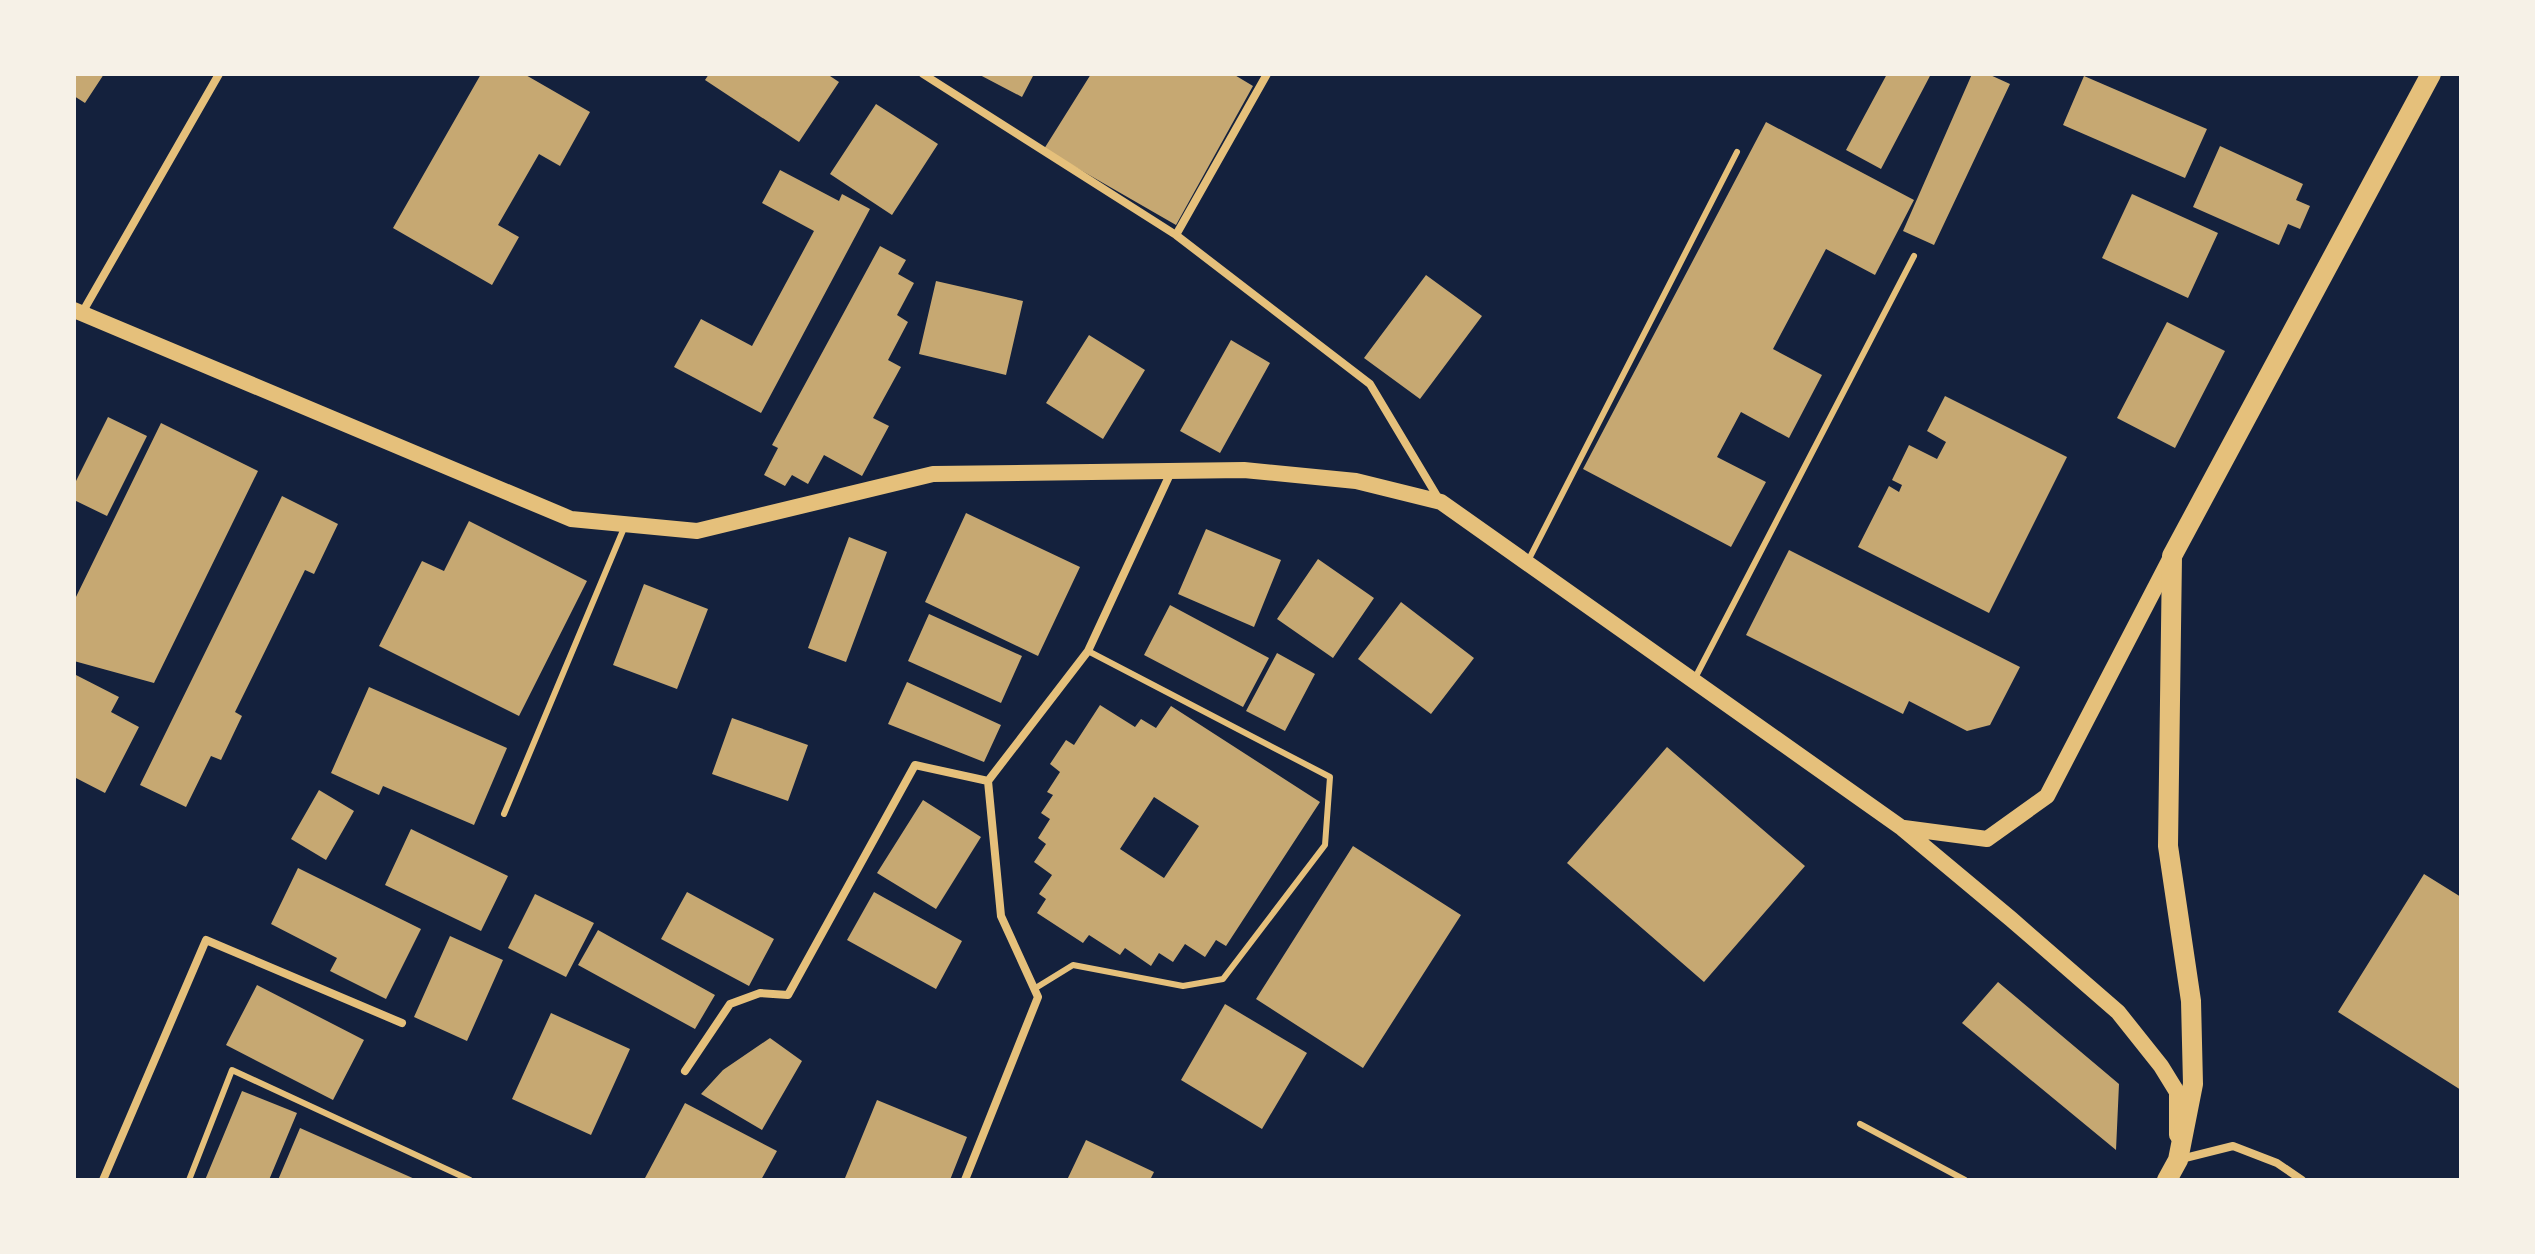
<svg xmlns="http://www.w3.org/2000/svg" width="2535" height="1254" viewBox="0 0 2535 1254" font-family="'IBM Plex Sans',sans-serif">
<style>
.building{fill:#c6a872;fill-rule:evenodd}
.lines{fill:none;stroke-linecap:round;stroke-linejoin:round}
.service{stroke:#e5c07b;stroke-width:6}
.minor{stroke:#e5c07b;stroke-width:8}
.secondary{stroke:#e5c07b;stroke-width:16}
.primary{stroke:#e5c07b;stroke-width:20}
</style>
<rect width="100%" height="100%" fill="#14213d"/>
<!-- building -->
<path class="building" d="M74 74H104L85 103 74 96Z
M481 74H524L590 112 560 166 539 154 498 225 519 237 492 285 393 228Z
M709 74H827L839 82 799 142 705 80Z
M978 74H1034L1022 97Z
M1091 74H1233L1253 86 1176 225 1044 149Z
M1887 74H1931L1881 169 1846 150Z
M1972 74H1988L2010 84 1934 245 1903 231Z
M2084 76 2207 129 2185 178 2063 125Z
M876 104 938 144 892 215 830 174Z
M1766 122 1914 200 1875 275 1826 249 1773 349 1822 375 1789 438 1741 412 1717 457 1766 482 1731 547 1583 469Z
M2220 146 2303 184 2296 200 2310 206 2300 229 2288 224 2279 245 2193 207Z
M780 170 839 201 842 194 870 209 761 413 674 367 701 319 752 346 814 231 762 203Z
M2132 194 2218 233 2188 298 2102 258Z
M880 246 906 260 898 274 914 283 897 315 908 322 888 360 901 367 873 418 889 426 862 476 824 455 808 484 792 475 785 486 764 475 778 448 772 445Z
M1426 275 1482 316 1420 399 1364 358Z
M936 281 1023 301 1006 375 919 354Z
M2167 322 2225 351 2175 448 2117 418Z
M1089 335 1145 370 1103 439 1046 403Z
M1231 340 1270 363 1220 453 1180 431Z
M1945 396 2067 457 1989 613 1858 547 1889 486 1899 492 1902 485 1892 480 1909 445 1937 459 1946 442 1927 431Z
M108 417 147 436 107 516 74 500V485Z
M161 423 258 471 154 683 74 661V601Z
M282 496 338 524 314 574 305 570 235 712 242 716 221 760 211 756 186 807 140 785Z
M966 513 1080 567 1038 656 925 602Z
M469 521 587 581 519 716 379 646 422 561 444 571Z
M1206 529 1281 560 1254 627 1178 594Z
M849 537 887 552 846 662 808 648Z
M1789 550 2020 667 1990 725 1967 731 1909 701 1903 714 1746 635Z
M1318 559 1374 598 1333 658 1277 619Z
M644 584 708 609 677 689 613 665Z
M1401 602 1474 658 1431 714 1358 659Z
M1170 605 1269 658 1243 707 1144 655Z
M929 614 1022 656 1001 703 908 661Z
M1277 653 1315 674 1285 731 1246 711Z
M74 674 119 697 111 712 139 727 105 793 74 777Z
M907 682 1001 725 984 762 888 724Z
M369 687 507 748 474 825 383 786 379 795 331 773Z
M1100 705 1135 727 1141 719 1156 728 1171 706 1320 802 1226 946 1216 940 1205 957 1185 944 1173 962 1159 953 1151 966 1125 948 1120 955 1089 935 1083 943 1037 913 1046 899 1039 894 1052 875 1034 862 1046 844 1038 838 1050 819 1041 813 1053 795 1047 792 1060 772 1050 764 1066 740 1074 745ZM1154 797 1199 826 1164 878 1120 849Z
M732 718 808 745 788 801 712 774Z
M1667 747 1805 866 1704 982 1567 863Z
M319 790 354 811 326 860 291 839Z
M923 800 981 837 936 909 877 873Z
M411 829 508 876 481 931 385 885Z
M1353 846 1461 915 1363 1068 1256 999Z
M298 868 421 929 386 999 330 971 337 958 271 924Z
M2424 874 2461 897V1090L2338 1012Z
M687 892 774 939 749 986 661 939Z
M874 892 962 941 936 989 847 940Z
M535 894 594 923 566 977 508 948Z
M598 930 715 995 695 1029 578 965Z
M450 936 503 960 467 1041 414 1017Z
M1998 982 2119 1084 2116 1150 1962 1023Z
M257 985 364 1040 333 1100 226 1045Z
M1225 1004 1307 1053 1262 1129 1181 1080Z
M551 1013 630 1049 591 1135 512 1099Z
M770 1038 802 1061 762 1130 701 1094 723 1070Z
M242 1091 297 1113 269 1180H205Z
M877 1100 967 1137 950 1180 845 1178Z
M685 1103 777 1151 761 1180H649L645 1178Z
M300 1128 417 1180H278Z
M1086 1140 1154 1172 1150 1180H1067Z"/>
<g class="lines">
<!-- service -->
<path class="service" d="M1529 559 1737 152
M1694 680 1914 256
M504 814 624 528
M1034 989 1073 965 1183 986 1223 979 1325 845 1330 777 1088 651
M1860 1124 1965 1180
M189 1180 232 1070 470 1180"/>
<!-- minor -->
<path class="minor" d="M923 74 1176 235 1370 384 1440 501
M1176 235 1267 74
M82 313 219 74
M685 1071 730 1004 760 993 788 995 915 765 988 781
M2181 1159 2233 1146 2277 1163 2302 1180
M103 1180 206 940 402 1023
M965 1180 1038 997 1001 916 988 781 1088 651 1171 472"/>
<!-- secondary -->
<path class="secondary" d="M74 310 571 519 697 531 933 474 1244 470 1356 481 1441 502 1902 828 2011 919 2118 1012 2161 1066 2177 1092V1135
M1904 828 1987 839 2047 796 2170 559"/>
<!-- primary -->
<path class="primary" d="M2167 1180 2178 1160 2193 1084 2191 1001 2168 846 2172 556 2431 74"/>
</g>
<!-- border -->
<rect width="2535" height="1254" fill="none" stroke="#f6f1e7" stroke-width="152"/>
</svg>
